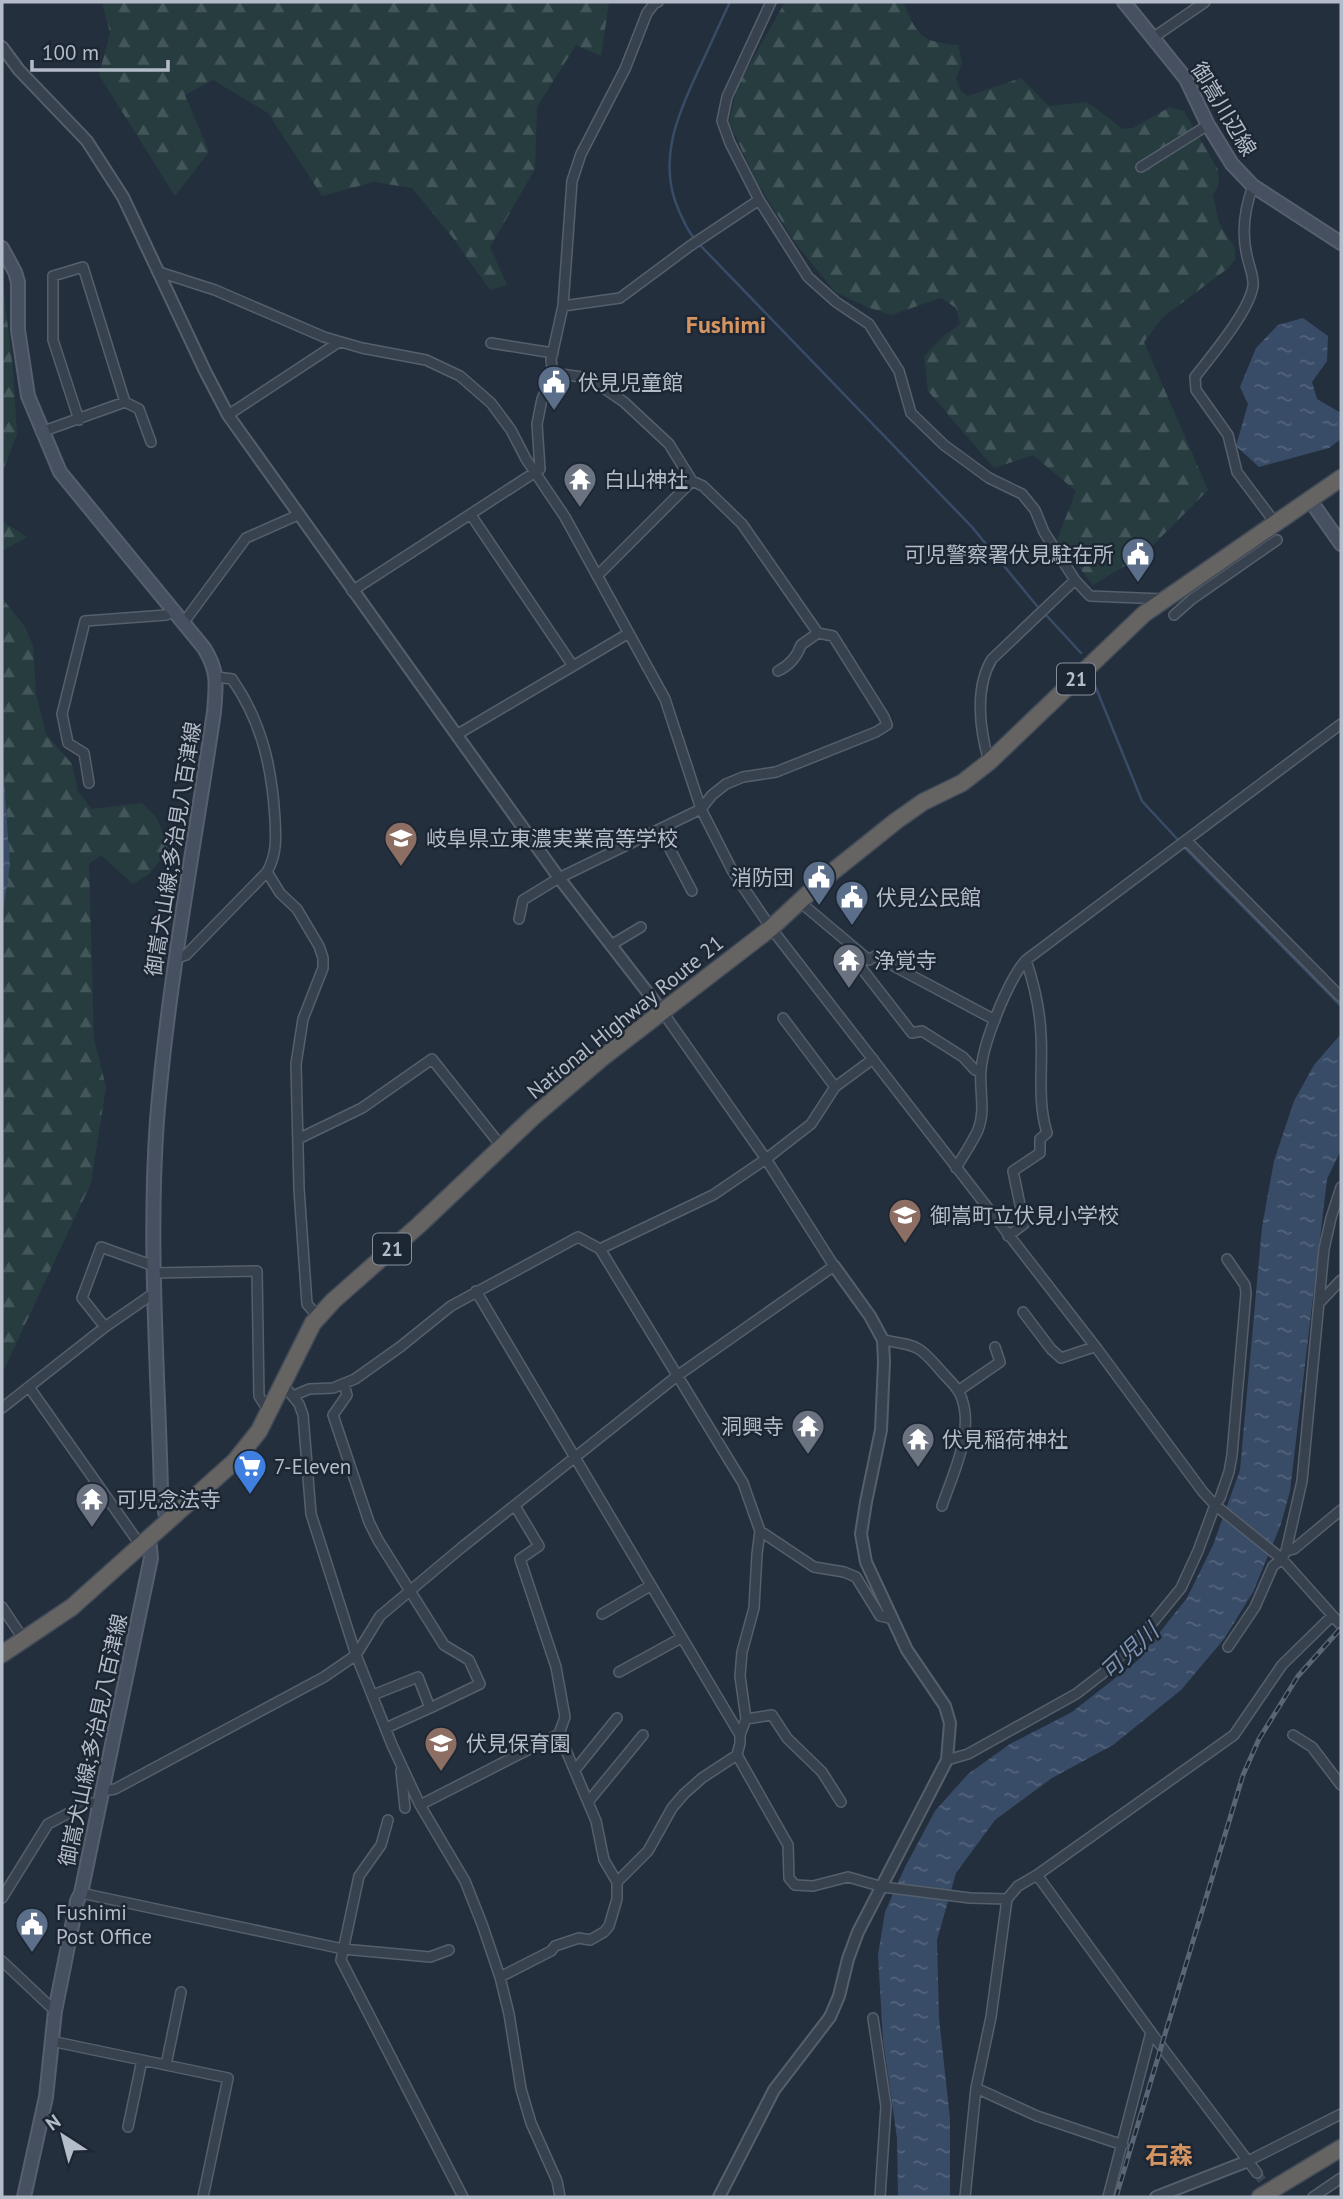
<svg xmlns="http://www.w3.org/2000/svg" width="1343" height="2199" viewBox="0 0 1343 2199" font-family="'PT Sans','Noto Sans JP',sans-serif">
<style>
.forest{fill:url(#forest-firs)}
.water{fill:url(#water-ripples)}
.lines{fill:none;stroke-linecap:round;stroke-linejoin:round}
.stream{stroke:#394c67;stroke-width:2.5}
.minor-tunnel{stroke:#3a4453;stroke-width:9;stroke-dasharray:9 4.5;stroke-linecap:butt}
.minor-casing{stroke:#565f6c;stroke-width:12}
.tertiary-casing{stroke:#565f6c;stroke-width:14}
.secondary-casing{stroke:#565f6c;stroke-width:16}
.trunk-casing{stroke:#434c59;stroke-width:19}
.minor{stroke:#38414e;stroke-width:9}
.tertiary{stroke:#38414e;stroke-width:10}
.secondary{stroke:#465061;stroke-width:12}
.trunk{stroke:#656462;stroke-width:16}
.rail-casing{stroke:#5a6575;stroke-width:5}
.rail{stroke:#1d2633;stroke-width:2.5;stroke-dasharray:8;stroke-linecap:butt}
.labels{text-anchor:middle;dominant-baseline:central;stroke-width:5;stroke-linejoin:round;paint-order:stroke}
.shield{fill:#1d2633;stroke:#878f9c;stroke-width:2}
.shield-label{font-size:19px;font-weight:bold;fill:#b4bcc9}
.street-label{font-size:21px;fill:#b4bcc9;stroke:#1d2633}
.poi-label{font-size:21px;fill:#b4bcc9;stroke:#1d2633;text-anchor:start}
.water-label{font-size:23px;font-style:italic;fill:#7c92b1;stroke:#1d2633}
.quarter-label{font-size:24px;font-weight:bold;fill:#d59563;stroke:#1d2633}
</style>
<defs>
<pattern id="forest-firs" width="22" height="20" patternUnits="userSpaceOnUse" patternTransform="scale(1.75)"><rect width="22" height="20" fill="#263c3f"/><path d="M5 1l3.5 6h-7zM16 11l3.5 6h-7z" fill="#435659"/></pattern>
<pattern id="water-ripples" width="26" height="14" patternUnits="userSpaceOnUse" patternTransform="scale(1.75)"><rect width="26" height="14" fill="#394c67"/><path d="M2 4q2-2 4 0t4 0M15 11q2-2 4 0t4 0" fill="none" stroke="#53647b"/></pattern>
</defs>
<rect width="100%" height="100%" fill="#242f3e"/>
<!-- forest -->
<path class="forest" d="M102 2H609L601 56 576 45 537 107 535 169 490 247 507 285 490 290 453 238 412 188 374 182 322 196 268 113 213 80 185 95 209 152 175 196 99 75 110 33Z
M785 2H903C918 36 920 42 958 45L962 63 956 79 961 91 968 96 1021 78 1049 106 1087 102 1123 129 1133 128 1170 107 1184 111 1218 170 1219 183 1213 196 1219 223 1235 248V260L1227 269 1163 317 1144 342 1208 490 1143 555 1093 585 1057 540 1076 491 1033 455 994 468 928 391 924 356 944 336 960 324 956 308 941 298 891 315 867 307 835 292 796 244 757 183 729 122 737 87Z
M2 279 13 369 17 434 2 473Z
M2 521 27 537 2 551Z
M2 598 25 627 33 646 36 694 46 734 72 764 78 792 92 809 142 803 157 818 169 849 149 874 133 884 101 855 89 864 94 1039 106 1087 91 1183 2 1374V917L10 866 2 748Z"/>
<!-- water -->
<path class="water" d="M1303 318 1328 336 1327 361 1312 382 1317 399 1341 413V439L1329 448 1259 467 1236 446 1248 404 1240 387 1256 348 1278 325Z
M2 748 10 866 2 917Z
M1341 1034V1150L1327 1179 1290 1491 1281 1524 1253 1592 1224 1639 1181 1690 1113 1745 1052 1778 995 1820 956 1873 937 1940 939 2018 950 2119V2197H898L897 2138 883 2040 878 1955 885 1912 905 1867 935 1811 968 1774 1010 1744 1072 1712 1137 1661 1187 1598 1213 1545 1240 1470 1262 1227 1274 1161 1294 1101 1314 1065Z"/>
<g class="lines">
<!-- stream -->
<path class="stream" d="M695 239C687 231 684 221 679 211 657 162 677 116 698 71 709 48 719 25 730 2
M699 244 972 527 1037 606
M1046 615 1081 653
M1094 683 1142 801 1179 841
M1183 846 1341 1006"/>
<!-- minor-tunnel -->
<path class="minor-tunnel" d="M1257 2173 1271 2193"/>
<defs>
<path id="minor" d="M771 2 727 97 722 121 730 143 759 200 808 277 836 302 869 324 899 371 911 413 944 445 989 478 1022 494 1035 510 1044 532 1075 580 1090 596 1163 599
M1154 37 1205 2
M1141 167 1208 125
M1253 186C1244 210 1241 235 1248 260 1250 269 1254 277 1253 286 1249 312 1211 356 1195 377L1196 390 1228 435 1237 472 1276 524
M159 272 215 290 324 337 362 348 426 360 460 376 491 403 511 430 526 459 565 517 665 699 701 809 733 872 771 928 1098 1350 1203 1492 1215 1505 1282 1559 1341 1625
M563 306 620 298 690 246 759 200
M491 343 553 353
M228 415 339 342
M79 420 53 340V276L83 267 125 402
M41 432 125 402 139 409 151 442
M471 515 573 666
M598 575 692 481
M352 591 540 469 537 424 542 399 553 373 551 360 563 306 572 181 581 154 625 69 647 13 654 4 658 2
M1174 615 1192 599 1277 540
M184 622 246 538 298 515
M778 671C790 665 797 657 801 645L818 633
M217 677 232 679C262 722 272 768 275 819 276 839 277 854 267 872L280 893 297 909 319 946 323 958V968L303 1019 296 1064 299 1189 307 1304 318 1317
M458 734 629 633
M989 762C980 731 974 688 992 659L1075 580
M89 783 84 753 68 743 62 714 85 621 166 615 175 610
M660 830 692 891
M1186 840 1341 997
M800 902 869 960 875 956 995 1020
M519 919 523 900 559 878 701 809 712 795 726 784 743 777 776 772 876 732 887 725 884 717 833 636 818 633 742 524 703 486 692 481 669 444 624 402 589 378 553 373
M611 945 641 927
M856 950 852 956 912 1033 922 1031 963 1057 975 1070 981 1071
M177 958 186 955 267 872
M783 1018 835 1087
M298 1139 362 1108 432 1059 502 1147
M956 1168C963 1156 972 1143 978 1130 986 1110 979 1090 981 1070 983 1043 1008 980 1026 960L1341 724
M1008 1236 1024 1224 1013 1171 1040 1153V1139L1047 1133C1037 1101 1043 1068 1041 1035 1040 1009 1034 984 1026 960
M600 1249 713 1195 766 1159 811 1124 835 1087 873 1059
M154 1273 257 1271 259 1396 269 1412
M476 1291 740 1735
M1321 1301 1341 1280
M1023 1312 1051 1349 1061 1358 1094 1347
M105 1327 82 1298 101 1247 154 1266
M883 1340C917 1346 918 1344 941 1371 947 1378 955 1385 959 1392 977 1427 953 1473 942 1506
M282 1383 299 1404 303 1415 311 1514 356 1655 392 1745 420 1805 465 1881 482 1924 500 1977 509 2014 521 2089 531 2123 557 2181 560 2197
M344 1384 347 1395 333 1415 369 1522 378 1540 444 1645 469 1660 480 1684 430 1708
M29 1387 141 1546
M958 1391 1000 1362 995 1347
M293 1396 309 1389 333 1388 355 1379 400 1347 451 1306 578 1237 600 1249 743 1483 760 1531 757 1554 754 1608 742 1652 740 1676 746 1719 740 1735V1743L737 1755 788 1845 789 1878 795 1885 813 1886 848 1877 883 1887 970 1898 1007 1899
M2 1408 105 1327 154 1293
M760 1531 814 1567 844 1572 856 1577 880 1616 893 1619
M1286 1551 1294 1549 1341 1510
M2 1607 24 1640
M602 1614 650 1586
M1228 1647 1255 1607 1273 1566 1282 1559 1286 1551 1302 1481 1324 1249 1331 1218 1341 1187
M619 1672 681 1638
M373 1695 418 1677 430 1708 386 1728
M746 1719 772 1715 787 1738 822 1772 841 1802
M1293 1735 1312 1747 1341 1785
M947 1760 968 1754 1076 1694 1102 1674 1145 1632 1181 1588 1198 1551 1215 1505 1220 1498 1229 1472 1232 1455 1246 1293 1245 1285 1227 1259
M575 1770 617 1718
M401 1771 405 1808
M102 1791 115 1789 324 1677 356 1655 380 1616 461 1548 677 1376 834 1266 766 1159 662 1011
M588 1802 643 1735
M420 1805 559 1734
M388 1820 381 1845 359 1876 341 1960 463 2197
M1037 1875 1161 2046 1257 2173
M617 1882 648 1851 672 1808 684 1794 702 1778 737 1755
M81 1893 343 1949 430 1957 449 1950
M2 1898 48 1824 88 1803H99
M2 1961 55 2011
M500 1977 551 1951 555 1946 579 1938 590 1940 604 1932 609 1926 617 1899V1882L604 1860 596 1821 559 1734 565 1717 556 1667 520 1559 539 1546 515 1506
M873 2018 886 2106 880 2197
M51 2041 228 2078 203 2197
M166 2065 181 1992
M976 2088 1037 2116 1123 2145
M128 2127 142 2060
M1248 2161 1341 2114
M965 2197 976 2088 991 2017 1007 1899 1018 1886 1037 1875 1234 1735 1282 1665 1332 1616
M1108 2197 1151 2032
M1313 2197 1341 2178"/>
<path id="tertiary" d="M2 47 19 70 87 141 123 197 205 371 228 415 559 878 662 1011
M719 2197 774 2090 830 2017 839 1996 848 1959 858 1932 947 1760 950 1723 945 1706 907 1650 866 1562 861 1534 866 1502 881 1430 884 1362 883 1340 870 1316 834 1266
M1156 2197 1248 2161"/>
<path id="secondary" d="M1124 2 1186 79 1208 125 1232 164 1253 186 1341 243
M2 248 15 272 18 282V330L28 396 60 472 204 648C219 672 216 685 214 712 194 848 168 983 157 1120 148 1244 158 1367 161 1490L167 1522
M1310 500 1341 544
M24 2197 46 2097 55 2011 77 1901 81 1893 151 1558 149 1538"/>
<path id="trunk" d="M2 1654 72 1607 235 1461 259 1431 313 1323 333 1301 419 1225 533 1117 602 1058 771 928 826 877 896 821 923 802 962 783 989 762 1144 614 1341 478
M1260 2197 1341 2148"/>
</defs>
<!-- minor casing -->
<use href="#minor" class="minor-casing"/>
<!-- tertiary casing -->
<use href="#tertiary" class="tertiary-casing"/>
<!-- secondary casing -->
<use href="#secondary" class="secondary-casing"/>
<!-- trunk casing -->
<use href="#trunk" class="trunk-casing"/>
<!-- minor -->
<use href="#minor" class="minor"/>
<!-- tertiary -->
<use href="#tertiary" class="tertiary"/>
<!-- secondary -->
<use href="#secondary" class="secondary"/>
<!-- trunk -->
<use href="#trunk" class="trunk"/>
<defs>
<path id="rail" d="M1116 2197 1243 1775 1259 1739 1298 1676 1341 1628"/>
</defs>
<!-- rail casing -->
<use href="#rail" class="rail-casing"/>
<!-- rail -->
<use href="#rail" class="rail"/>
</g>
<!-- icons -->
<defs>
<symbol id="civic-pin" viewBox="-11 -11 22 30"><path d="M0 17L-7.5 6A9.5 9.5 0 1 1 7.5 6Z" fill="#5c6f8a" stroke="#1d2633"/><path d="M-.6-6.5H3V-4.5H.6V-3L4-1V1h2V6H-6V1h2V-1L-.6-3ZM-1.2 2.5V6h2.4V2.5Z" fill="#fff"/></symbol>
<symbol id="temple-pin" viewBox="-11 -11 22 30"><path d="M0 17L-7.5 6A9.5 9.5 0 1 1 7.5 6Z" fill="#6b7280" stroke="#1d2633"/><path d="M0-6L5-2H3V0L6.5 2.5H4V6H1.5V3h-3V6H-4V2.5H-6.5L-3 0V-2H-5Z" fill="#fff"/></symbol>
<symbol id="school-pin" viewBox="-11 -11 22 30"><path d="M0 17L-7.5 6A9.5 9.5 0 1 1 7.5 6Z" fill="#8d6e63" stroke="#1d2633"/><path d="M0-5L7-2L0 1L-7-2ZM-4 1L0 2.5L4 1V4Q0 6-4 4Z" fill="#fff"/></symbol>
<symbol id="supermarket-pin" viewBox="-11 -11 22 30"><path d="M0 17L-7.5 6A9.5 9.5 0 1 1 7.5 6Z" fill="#3f7fe0" stroke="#1d2633"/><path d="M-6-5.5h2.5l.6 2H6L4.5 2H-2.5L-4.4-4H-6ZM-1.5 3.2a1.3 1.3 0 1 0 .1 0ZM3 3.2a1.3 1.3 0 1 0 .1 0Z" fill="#fff"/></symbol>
</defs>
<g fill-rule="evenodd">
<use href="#civic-pin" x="535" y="363" width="38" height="52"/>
<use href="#temple-pin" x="561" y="460" width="38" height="52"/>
<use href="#civic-pin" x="1119" y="535" width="38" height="52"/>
<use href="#school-pin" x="382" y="819" width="38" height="52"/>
<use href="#civic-pin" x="800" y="858" width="38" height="52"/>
<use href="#civic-pin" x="833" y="878" width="38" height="52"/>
<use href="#temple-pin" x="830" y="941" width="38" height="52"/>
<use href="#school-pin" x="886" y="1196" width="38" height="52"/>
<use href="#temple-pin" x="789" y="1407" width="38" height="52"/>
<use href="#temple-pin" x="899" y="1420" width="38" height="52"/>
<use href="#supermarket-pin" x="231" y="1447" width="38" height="52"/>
<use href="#temple-pin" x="73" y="1480" width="38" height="52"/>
<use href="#school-pin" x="422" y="1724" width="38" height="52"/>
<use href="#civic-pin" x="13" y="1905" width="38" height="52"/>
</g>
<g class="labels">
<!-- shield labels -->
<g class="shield">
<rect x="1057" y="663.5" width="38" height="31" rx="5"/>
<rect x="373" y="1233.5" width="38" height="31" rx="5"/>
</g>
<g class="shield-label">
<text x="1076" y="679">21</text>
<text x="392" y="1249">21</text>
</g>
<!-- street labels -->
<g class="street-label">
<text transform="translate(1224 109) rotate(59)">御嵩川辺線</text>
<text transform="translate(173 849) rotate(-81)">御嵩犬山線;多治見八百津線</text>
<text transform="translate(625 1017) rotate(-39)">National Highway Route 21</text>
<text transform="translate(93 1740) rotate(-78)">御嵩犬山線;多治見八百津線</text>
</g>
<!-- poi labels -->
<g class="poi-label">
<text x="578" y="382">伏見児童館</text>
<text x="604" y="479">白山神社</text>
<text x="1114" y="554" text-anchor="end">可児警察署伏見駐在所</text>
<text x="426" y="838">岐阜県立東濃実業高等学校</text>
<text x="794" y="877" text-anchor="end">消防団</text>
<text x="876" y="897">伏見公民館</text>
<text x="874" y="960">浄覚寺</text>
<text x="930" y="1215">御嵩町立伏見小学校</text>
<text x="784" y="1426" text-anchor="end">洞興寺</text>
<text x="942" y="1439">伏見稲荷神社</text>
<text x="274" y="1466">7-Eleven</text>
<text x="116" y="1499">可児念法寺</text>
<text x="466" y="1743">伏見保育園</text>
<text x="56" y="1912">Fushimi<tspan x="56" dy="24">Post Office</tspan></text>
</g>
<!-- water labels -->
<g class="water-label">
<text transform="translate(1129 1651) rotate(-43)">可児川</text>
</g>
<!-- quarter labels -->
<g class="quarter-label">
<text x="726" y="324">Fushimi</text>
<text x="1169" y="2155">石森</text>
</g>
</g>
<!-- border -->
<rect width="1343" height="2199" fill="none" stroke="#b4bcc9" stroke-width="7"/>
<!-- north arrow -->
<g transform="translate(63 2136) rotate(324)" stroke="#1d2633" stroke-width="5" paint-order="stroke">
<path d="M0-5L12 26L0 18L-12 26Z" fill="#b4bcc9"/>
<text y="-10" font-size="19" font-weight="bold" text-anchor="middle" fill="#b4bcc9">N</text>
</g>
<!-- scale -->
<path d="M32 60v10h136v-10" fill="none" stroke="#b4bcc9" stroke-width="3.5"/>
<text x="42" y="60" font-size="21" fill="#b4bcc9" stroke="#1d2633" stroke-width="5" paint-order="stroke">100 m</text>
</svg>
